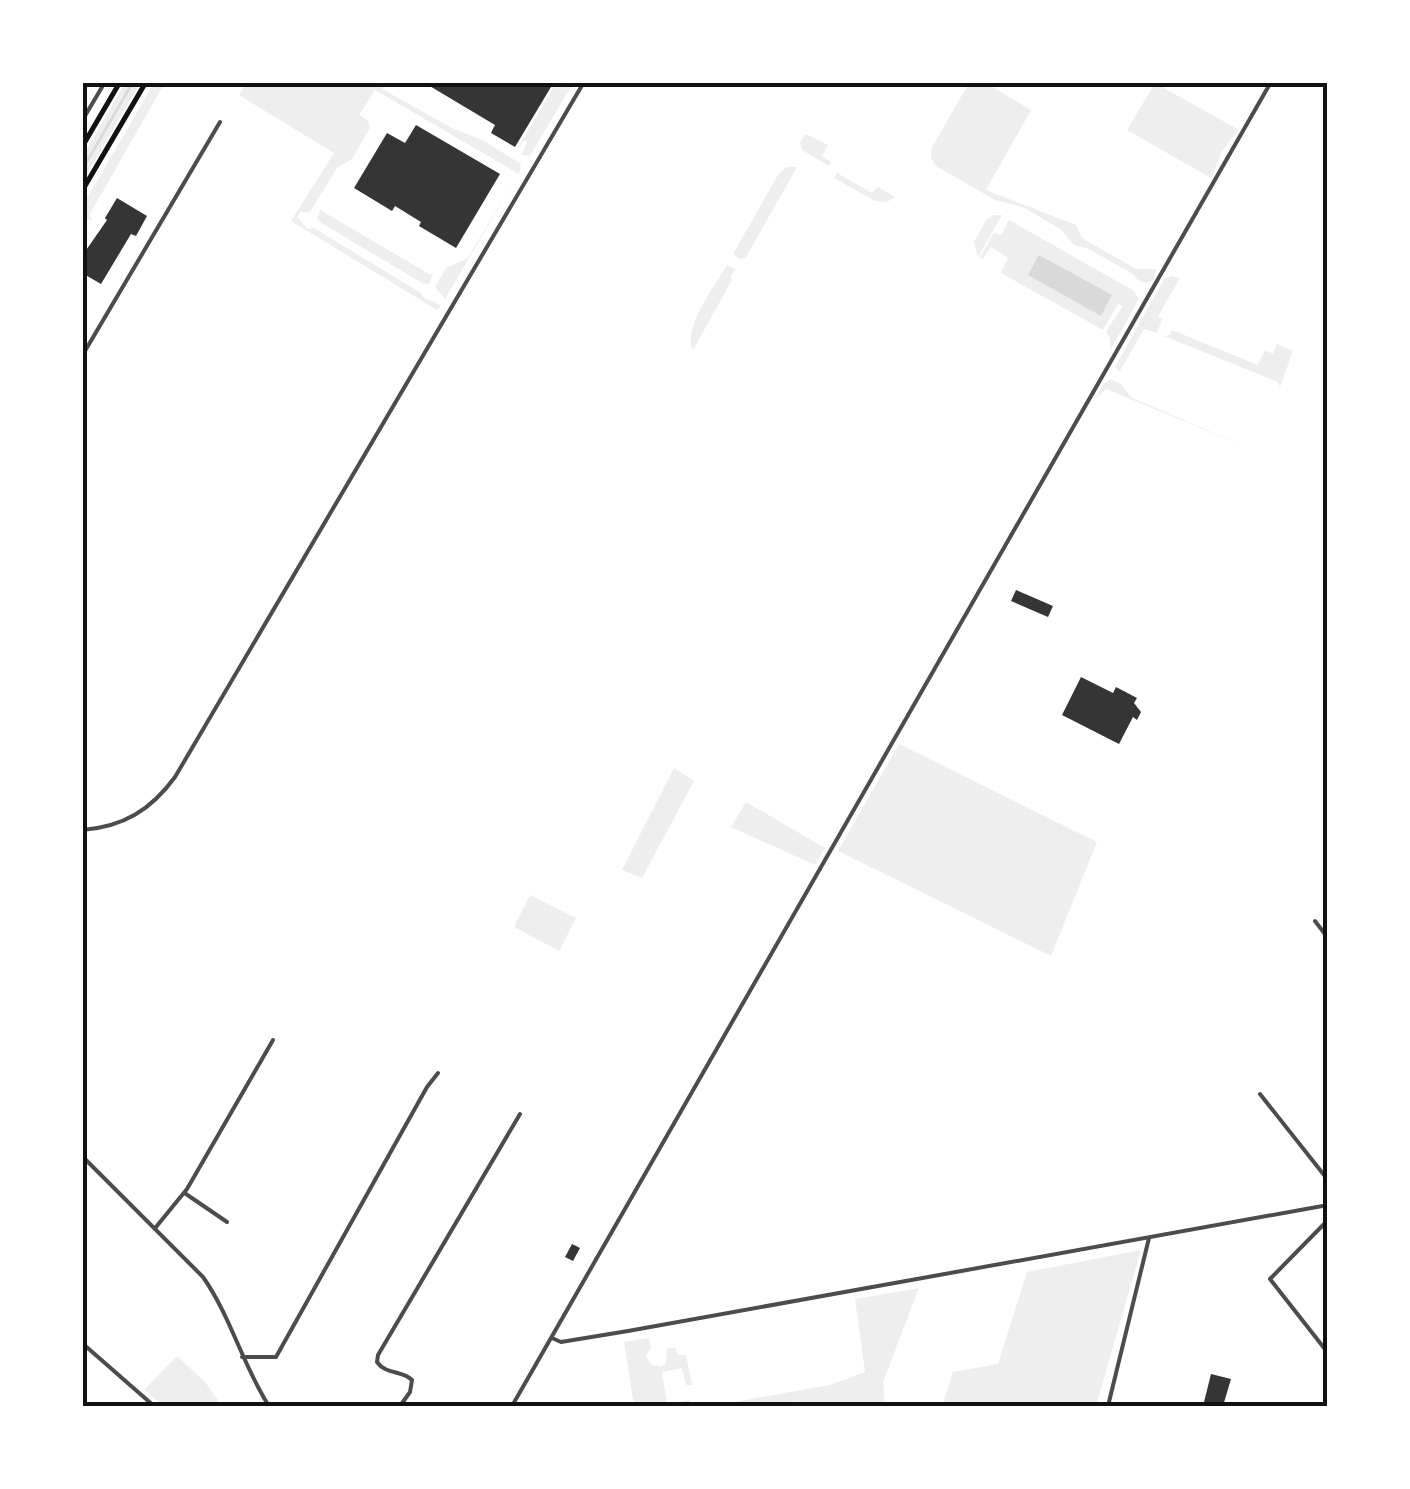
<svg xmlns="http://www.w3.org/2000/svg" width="1410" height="1489" viewBox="0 0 1410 1489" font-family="'Source Serif 4',serif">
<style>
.green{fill:#eee}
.water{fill:#d9d9d9}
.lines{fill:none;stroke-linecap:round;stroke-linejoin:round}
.stream{stroke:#d9d9d9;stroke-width:2.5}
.building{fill:#353535}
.minor{stroke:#4c4c4c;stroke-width:4}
.tertiary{stroke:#4c4c4c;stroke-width:4}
.secondary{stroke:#111;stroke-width:5}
.neatline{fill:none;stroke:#111;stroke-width:4}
</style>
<rect width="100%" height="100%" fill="#fff"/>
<!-- green -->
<path class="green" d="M125 83H140L83 181V156Z
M154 83 164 84 90 214 92 221 87 219 83 227V205Z
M246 83H385L382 89 452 128 484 141 521 164 519 174 375 90 359 115 368 121 370 128 352 159 337 168 310 212H300L297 217 308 229 314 228 421 293C423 302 434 298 441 307L437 310 291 221 334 153 239 95Z
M556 83H573L530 156 522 155 527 141 525 140 516 151Z
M969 83H986L1031 110 986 190 1076 225 1082 238 1136 269H1156L1154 280C1144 285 1139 283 1133 274L1089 249 1074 245 1060 229 1023 207 995 200 936 166 931 158 932 147Z
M1155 83 1239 130 1222 151 1211 178 1127 130Z
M806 134 828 145 822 156 831 162 829 166 802 150 800 142Z
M787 167H797L746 257 740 259 733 254 779 173Z
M837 173 872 193 878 187 895 197 887 202 875 201 834 178Z
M515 180 445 299 435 287 446 268 467 259Z
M322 207V211L431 275 434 271 429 284 422 283 320 222 317 218Z
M994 215H1002L978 257 974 242 986 220Z
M1009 220 1134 291 1139 299 1110 351V339L1106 331 1123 306 1118 304 1103 330 1001 273 1008 258 991 247 983 259 980 258 994 232 1001 235Z
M727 265 735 269 730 278 732 280 693 350C682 329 715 285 727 265Z
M1172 276 1180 278 1158 316 1162 319 1157 333 1144 329 1120 371 1125 376 1115 367 1164 279Z
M1172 330 1258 365 1265 350 1273 354 1277 344 1293 351 1280 387 1278 382 1164 336 1170 335Z
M1110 379 1121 384 1132 398 1254 450 1106 389 1096 398 1103 384Z
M899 744 1097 842 1051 956 838 851Z
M674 768 694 781 642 878 622 870Z
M746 802 825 848 815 865 731 827Z
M530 895 576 918 559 951 514 927Z
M1141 1250 1096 1406H942L953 1372 998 1364 1027 1272Z
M919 1288 883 1382 885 1406H817L794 1401 792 1406H712L830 1385 865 1372 855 1299Z
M649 1338 651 1348 646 1356 652 1365 661 1367 666 1363 667 1348H675L679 1355H686L692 1385H686L682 1368 662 1372 667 1403 690 1400V1405L634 1406 624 1342Z
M177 1356 205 1382 222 1406H164L144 1390Z"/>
<!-- water -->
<path class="water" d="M1039 255 1112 295 1101 316 1028 275Z"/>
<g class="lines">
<!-- stream -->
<path class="stream" d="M82 170 133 82"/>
</g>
<!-- building -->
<path class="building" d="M423 82H554L515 147 491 133 495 125Z
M416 125 500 174 456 248 419 226 421 222 395 206 392 211 354 188 387 133 405 143Z
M117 198 147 216 136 236 131 234 101 284 82 273V256L107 220 105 218Z
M1016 590 1053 606 1048 617 1011 601Z
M1081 677 1113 693 1116 687 1137 698 1134 703 1141 712 1137 720 1133 717 1119 744 1062 715Z
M572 1244 580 1248 573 1261 565 1257Z
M1211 1374 1231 1379 1223 1406H1203Z"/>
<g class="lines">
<!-- minor -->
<path class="minor" d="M82 121 105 82
M82 356 220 122
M1315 921 1328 938
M1260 1094 1328 1180
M82 1156 203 1277C231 1317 243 1366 269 1406
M186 1194 227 1222
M1328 1220 1270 1279 1328 1353
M156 1227 187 1189 273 1040
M242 1357H276L427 1087 438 1073
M400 1406 410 1392 412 1380C402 1370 386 1375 377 1362L378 1355 520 1114
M1108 1406 1149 1238"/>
<!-- tertiary -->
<path class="tertiary" d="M82 830C123 827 151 810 175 777L584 82
M552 1338 561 1342 628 1331 1328 1205
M82 1343 154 1406
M512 1406 1271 82"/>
<!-- secondary -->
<path class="secondary" d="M82 147 120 82
M82 191 146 82"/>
</g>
<!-- border -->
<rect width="1410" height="1489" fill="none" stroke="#ffffff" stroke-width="170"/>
<rect x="85" y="85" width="1240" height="1319" class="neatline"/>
</svg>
